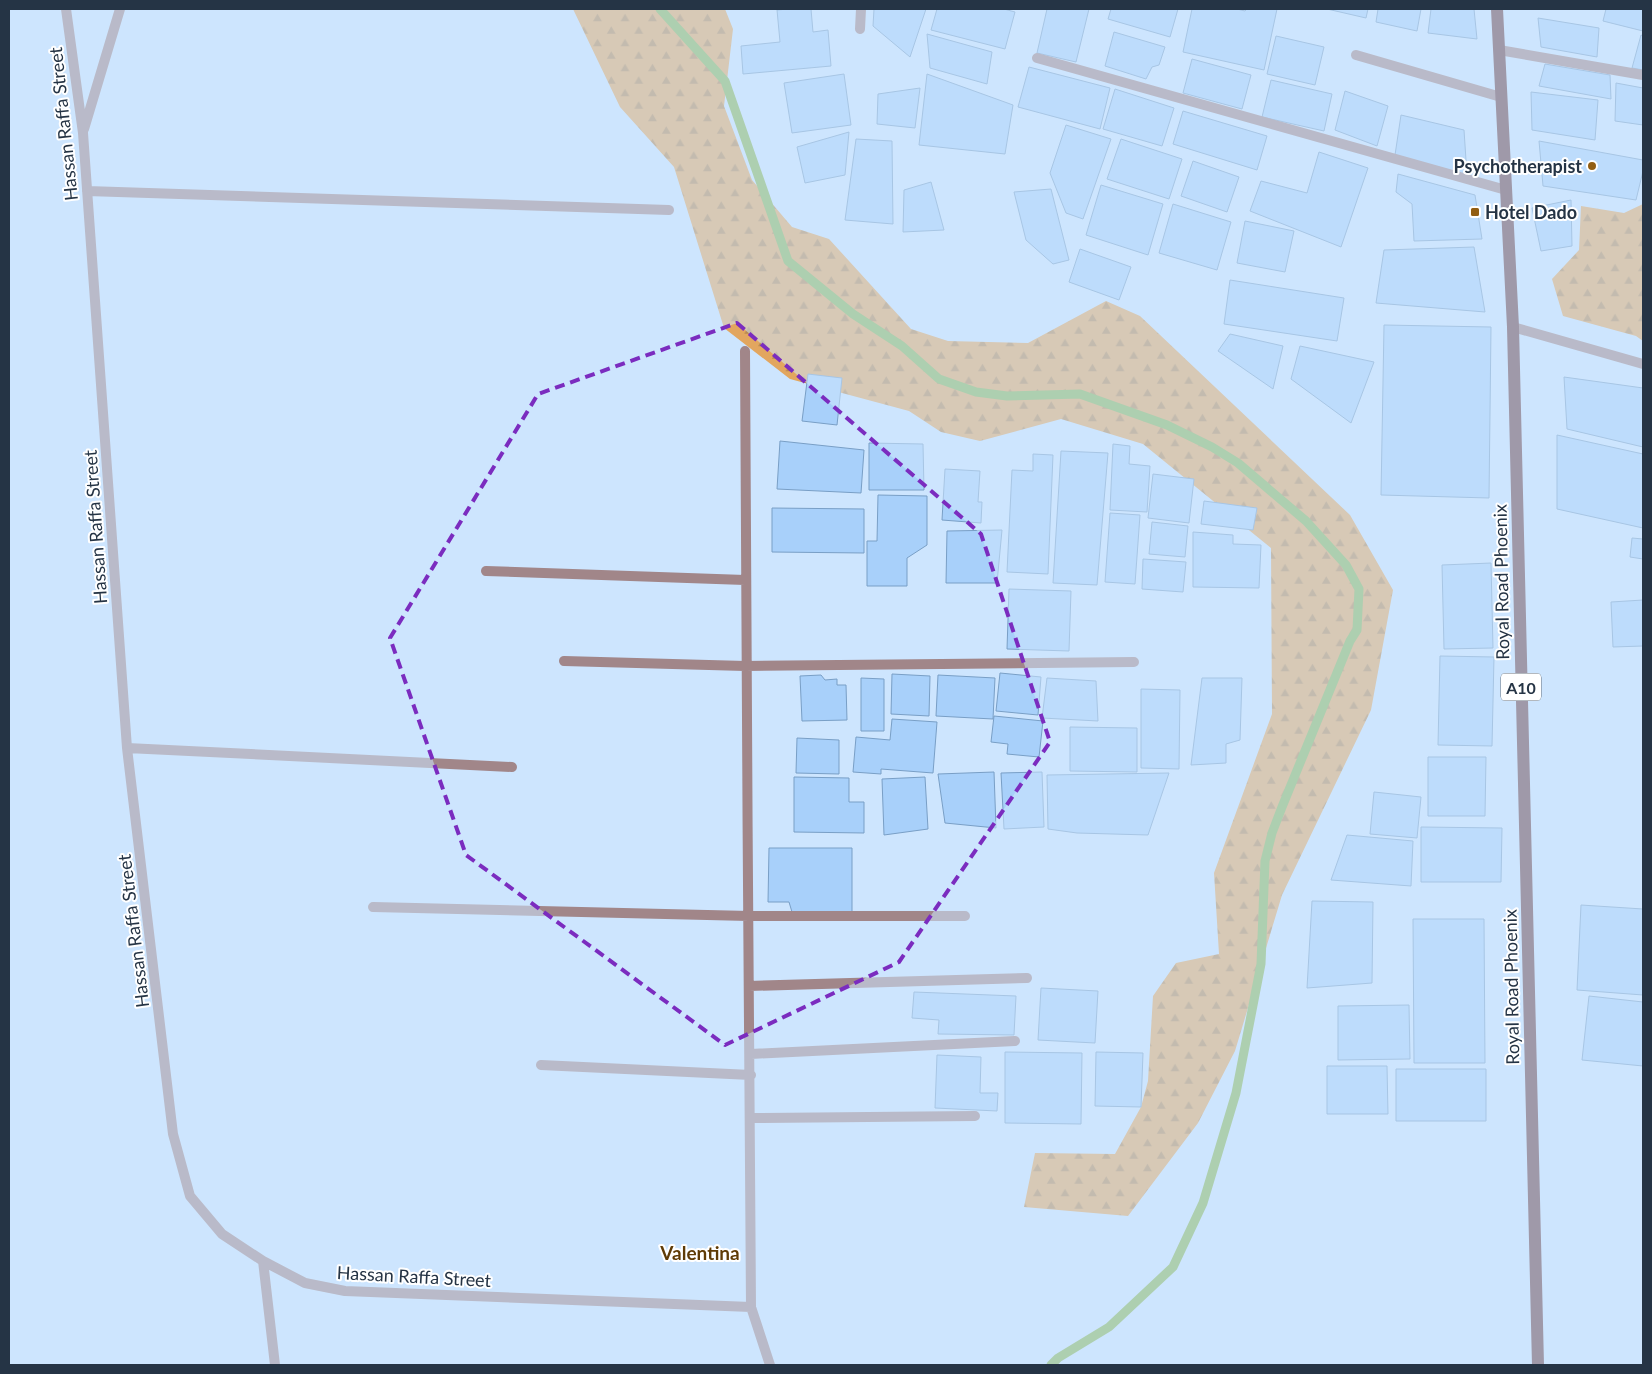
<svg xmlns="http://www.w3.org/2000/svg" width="1652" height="1374" viewBox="0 0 1652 1374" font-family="Lato,sans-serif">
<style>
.forest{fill:url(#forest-firs)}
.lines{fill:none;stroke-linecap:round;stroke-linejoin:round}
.stream{stroke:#86b353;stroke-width:9}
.building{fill:#a8d0fa;stroke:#799fc6}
.lane{stroke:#a18689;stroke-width:10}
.street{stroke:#a18689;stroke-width:10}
.primary{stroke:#673c43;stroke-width:12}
.marked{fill:none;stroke:#7b2cbf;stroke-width:4;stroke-dasharray:10 6;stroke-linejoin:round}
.poi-dot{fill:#925e12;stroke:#fff;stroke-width:2}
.labels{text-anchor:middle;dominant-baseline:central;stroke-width:4;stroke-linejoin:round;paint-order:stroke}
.shield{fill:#fff;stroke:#66717d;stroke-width:1}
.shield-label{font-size:16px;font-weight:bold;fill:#253445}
.street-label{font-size:18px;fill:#253445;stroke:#fff}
.poi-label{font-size:18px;font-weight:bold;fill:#253445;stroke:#fff;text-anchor:end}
.neighbourhood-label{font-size:19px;font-weight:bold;fill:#5f3b06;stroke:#fff}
</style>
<defs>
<pattern id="forest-firs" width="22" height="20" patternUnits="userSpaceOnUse" patternTransform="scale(1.25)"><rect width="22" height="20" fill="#e2a65f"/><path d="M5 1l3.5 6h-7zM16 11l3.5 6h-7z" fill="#b78850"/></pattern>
</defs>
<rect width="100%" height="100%" fill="#cde5fe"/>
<!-- forest -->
<path class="forest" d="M573 9H725L733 29 724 106 752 180 792 227 829 239 911 329 948 341 1028 343 1106 301 1140 316 1350 515 1393 590 1371 710 1282 895 1235 1051 1198 1123 1128 1216 1024 1207 1035 1153 1115 1154 1141 1107 1148 1081 1153 996 1176 963 1219 954 1214 873 1272 714 1271 548 1143 444 1061 419 980 441 941 432 909 411 790 379 724 328 674 167 620 107Z
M1643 204V341L1636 336 1563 316 1552 279 1579 250 1581 206 1624 213Z"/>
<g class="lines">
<!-- stream -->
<path class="stream" d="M660 9 725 81 788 261 853 314 902 346 939 379 976 392 1007 396 1080 394 1167 425 1212 447 1238 463 1306 521 1346 565 1359 589 1357 630 1350 641 1282 807 1272 833 1265 861 1261 964 1236 1093 1203 1203 1173 1267 1109 1327 1058 1358 1051 1365"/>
</g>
<!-- building -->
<path class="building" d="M788 9H811L813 32 828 30 831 66 743 74 741 46 780 42 777 10Z
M874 9H926L910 57 873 26Z
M937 9H1004L1015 12 1005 49 931 30Z
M1047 9H1089L1076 62 1037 53Z
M1111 9H1178L1170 37 1108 19Z
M1192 9H1237L1245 11 1247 9H1277L1264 70 1183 52Z
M1327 9H1368L1366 18Z
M1378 9H1421L1417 31 1376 22Z
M1431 9H1474L1477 39 1428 33Z
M1606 9H1643V31L1603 21Z
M1538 18 1599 28 1597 57 1541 47Z
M1114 32 1165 47 1159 65 1152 67 1146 79 1105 66Z
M927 34 992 52 987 84 930 68Z
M1641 35 1643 36V70L1632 68Z
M1276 36 1324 47 1315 85 1267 74Z
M1192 59 1251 75 1242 109 1183 93Z
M1545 64 1610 75 1611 99 1539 86Z
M1029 67 1110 88 1100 129 1018 107Z
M844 74 851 125 792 133 784 83Z
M927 74 1013 105 1005 154 919 145Z
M1271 80 1332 94 1324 131 1262 117Z
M1616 83 1643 88V125L1615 121Z
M920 88 915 128 877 124 878 94Z
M1115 89 1174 108 1162 146 1103 129Z
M1345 91 1388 106 1377 146 1335 130Z
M1531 92 1598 100 1595 140 1532 130Z
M1183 111 1267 136 1257 170 1173 144Z
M1401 115 1464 130 1467 175 1395 155Z
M1066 125 1111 139 1083 219 1066 213 1050 173Z
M849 132 845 175 805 183 797 147Z
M856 139 892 141 893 224 845 220Z
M1121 139 1182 159 1169 199 1107 179Z
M1539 141 1643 160V171L1636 200 1543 186Z
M1319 152 1368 168 1341 247 1250 211 1261 181 1307 193Z
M1193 161 1239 177 1227 212 1181 196Z
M1398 174 1475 195 1482 239 1414 241 1412 204 1396 192Z
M931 182 944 230 903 232 904 190Z
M1101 185 1163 204 1148 255 1086 235Z
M1051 189 1069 260 1053 264 1026 240 1014 192Z
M1571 200 1572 246 1541 251 1532 208Z
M1173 204 1231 222 1217 270 1159 253Z
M1245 221 1294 231 1285 272 1237 263Z
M1474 247 1485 312 1376 303 1384 250Z
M1080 249 1131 267 1119 300 1069 282Z
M1230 280 1344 298 1337 341 1224 324Z
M1384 325 1491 327 1489 498 1381 495Z
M1230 334 1283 346 1273 389 1218 351Z
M1300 346 1374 362 1351 423 1291 379Z
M808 374 842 378 837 425 802 421Z
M1564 377 1643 388V447L1567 429Z
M1557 435 1643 454V528L1557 509Z
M780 441 864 450 861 493 777 489Z
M869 443 923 444 924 490H869Z
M1113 444 1130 446 1129 464 1150 466 1147 512 1110 510Z
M1061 451 1108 453 1097 585 1053 583Z
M1033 454 1053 455 1048 574 1007 572 1012 470 1033 471Z
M945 469 980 471 978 502H982L981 523 942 520Z
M1153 474 1194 479 1189 523 1148 518Z
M878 495 927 496V545L907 558V586H867V541H877Z
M1204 501 1257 508 1253 530 1201 524Z
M772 508 864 509V553L772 552Z
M1110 513 1140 515 1135 584 1105 582Z
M1152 522 1188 526 1185 557 1149 554Z
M1002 530 997 583H946L947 531Z
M1193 532 1233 535V544L1261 545 1259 588 1193 587Z
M1632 538 1643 539V559L1630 557Z
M1143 559 1186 562 1183 592 1142 589Z
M1491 563 1493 648 1444 649 1442 565Z
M1009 589 1071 591 1069 651 1007 649Z
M1643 600V646L1613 647 1611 602Z
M1440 656 1494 657 1492 746 1438 745Z
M1000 673 1041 677 1038 715 996 711Z
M892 674 930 676 929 716 891 714Z
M821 675 825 680 837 679V685H846L847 720 802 721 800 676Z
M938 675 995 678 993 719 936 716Z
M861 678 884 679V731H861Z
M1047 678 1096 681 1098 721 1042 718Z
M1202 678H1242L1240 740 1226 744V763L1191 765Z
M1141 689 1180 690 1179 769 1141 768Z
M994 716 1043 721 1039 757 1007 754 1008 744 991 742Z
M892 719 937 722 933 773 881 769V774L853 772 856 737 890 740Z
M1070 727 1137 728V772L1070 771Z
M797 738 839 740V774L796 773Z
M1428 757H1486L1485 816H1428Z
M994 772 996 828 945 823 938 774Z
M1042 772 1044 827 1004 829 1001 773Z
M1169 773 1148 835 1077 833 1048 829 1047 775Z
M794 777 849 778V802H864V833L794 832Z
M925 777 928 829 884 835 882 779Z
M1374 792 1421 797 1417 838 1370 834Z
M1421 827 1502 828 1501 882H1421Z
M1347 835 1413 841 1411 886 1331 880Z
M769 848H852V912H792L789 902H768Z
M1312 901 1373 902 1372 983 1307 988Z
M1581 905 1643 909V995L1577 990Z
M1413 919H1484L1485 1063H1414Z
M1041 988 1098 991 1095 1043 1038 1040Z
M914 992 1016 996 1014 1035 938 1034 939 1020 912 1018Z
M1589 996 1643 1002V1066L1582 1060Z
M1409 1005 1410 1059 1338 1060V1006Z
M1005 1052 1082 1053 1081 1124 1005 1123Z
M1096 1052 1143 1053 1141 1107 1095 1106Z
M937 1055 981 1057 980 1093H998L997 1111 935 1108Z
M1327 1066H1387L1388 1114H1327Z
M1396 1069H1486V1121H1396Z"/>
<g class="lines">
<!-- lane -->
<path class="lane" d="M1356 55 1501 97"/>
<!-- street -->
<path class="street" d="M66 9 83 133 127 748 173 1134 190 1196 222 1234 263 1261 305 1283 345 1291 751 1307 770 1365
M860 29 861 9
M1499 50 1643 75
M1037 58 1506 190
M84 129 120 9
M87 191 669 210
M1513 327 1643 364
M745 351C744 670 751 988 751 1307
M486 571 745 580
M564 661 745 666 1134 662
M127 748 512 767
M373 907 749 916H965
M749 986 1027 978
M751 1054 1015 1041
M541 1065 751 1075
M751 1118 975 1116
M263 1261 275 1365"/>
<!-- primary -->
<path class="primary" d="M1497 9 1513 327 1538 1365"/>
</g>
<!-- marked area -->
<path d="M0 0H1652V1374H0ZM737 323 981 534 1050 742 899 962 725 1045 466 855 390 638 538 394Z" fill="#cde5fe" fill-opacity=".55" fill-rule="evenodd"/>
<path class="marked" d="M737 323 981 534 1050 742 899 962 725 1045 466 855 390 638 538 394Z"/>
<!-- markers -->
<g class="poi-dot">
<circle cx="1592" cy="166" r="5"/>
<rect x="1470" y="207" width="10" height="10" rx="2.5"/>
</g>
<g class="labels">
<!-- shield labels -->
<rect class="shield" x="1501" y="673.5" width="40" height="27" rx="4"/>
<g class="shield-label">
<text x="1521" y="687">A10</text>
</g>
<!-- street labels -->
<g class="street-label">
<text transform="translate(63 124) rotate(-96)">Hassan Raffa Street</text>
<text transform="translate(95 527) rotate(-94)">Hassan Raffa Street</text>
<text transform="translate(1501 582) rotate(-91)">Royal Road Phoenix</text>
<text transform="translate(133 931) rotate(-97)">Hassan Raffa Street</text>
<text transform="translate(1511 987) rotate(-91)">Royal Road Phoenix</text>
<text transform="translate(414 1276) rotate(3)">Hassan Raffa Street</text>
</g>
<!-- poi labels -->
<g class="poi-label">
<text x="1582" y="166">Psychotherapist</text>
<text x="1485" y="212" text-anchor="start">Hotel Dado</text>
</g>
<!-- neighbourhood labels -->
<g class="neighbourhood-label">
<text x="700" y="1252">Valentina</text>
</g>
</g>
<!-- border -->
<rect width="1652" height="1374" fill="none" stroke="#253445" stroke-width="20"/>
</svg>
